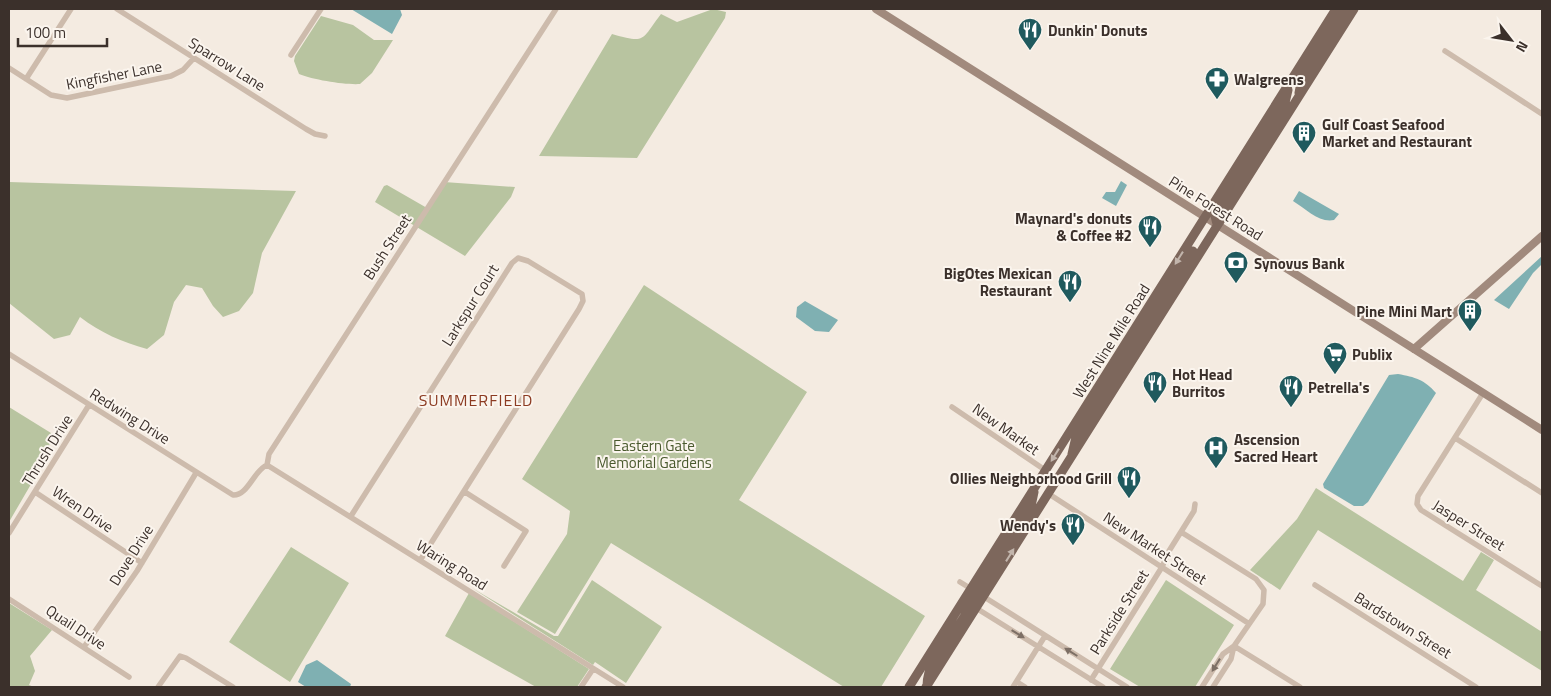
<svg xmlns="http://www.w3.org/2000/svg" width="1551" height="696" viewBox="0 0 1551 696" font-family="'Titillium Web',sans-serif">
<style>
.green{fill:#b8c4a0}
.water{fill:#7fb0b2}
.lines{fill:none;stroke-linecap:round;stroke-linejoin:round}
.street{stroke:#cdbbac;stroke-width:5.5}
.secondary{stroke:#a18a7d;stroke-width:8}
.primary{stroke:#7d675c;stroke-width:9}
.oneway{fill:#c2b5ac}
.oneway2{fill:#7d6f65}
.labels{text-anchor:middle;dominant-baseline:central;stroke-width:4;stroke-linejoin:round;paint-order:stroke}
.poi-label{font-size:15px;font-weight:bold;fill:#3b302b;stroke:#fbf5ee;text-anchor:start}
.street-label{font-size:15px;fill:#3b302b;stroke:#fbf5ee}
.park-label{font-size:15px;fill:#4a5a2e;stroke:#fbf5ee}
.neighbourhood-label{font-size:16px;letter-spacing:1px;fill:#8c3b22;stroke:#fbf5ee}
</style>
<rect width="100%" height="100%" fill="#f4ebe1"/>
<!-- green -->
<path class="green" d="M713 9 726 12 725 18 637 158 539 156 612 34C647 44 641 40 661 14L677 22Z
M321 16 353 25 374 40H393L372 73 360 84C345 85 314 80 299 74L294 61 295 56Z
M9 182 296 191 262 253 253 293 239 311 223 317 213 306 202 288 186 285 174 302 164 335 147 349C122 342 101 333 80 317L70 335 54 339 9 303Z
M444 182 515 187 511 197 465 256 375 202 384 186 387 185 427 208Z
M644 285 807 392 739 500 925 616 881 687H844L611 543 555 634 517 612 567 534 570 511 522 479Z
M9 407 51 433 48 455 9 522Z
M1316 488 1463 581 1481 552 1494 560 1476 590 1542 632V671L1318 530 1280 590 1250 570 1297 519Z
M291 547 349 583 290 682 229 642Z
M592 580 662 627 626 683 595 662 593 665 472 588 554 636H558Z
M1166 580 1234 625 1195 687H1140L1110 669Z
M469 593 589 669 577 687H536L445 636Z
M9 603 52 630 30 656 35 671 29 685 34 687H9Z"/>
<!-- water -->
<path class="water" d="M351 9H400L402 15 392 34Z
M1121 181 1127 185 1116 206 1102 198 1106 192H1115Z
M1299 191 1339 214 1334 220C1319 223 1306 209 1293 201Z
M1542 256V264L1533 273 1509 309 1494 300Z
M805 301 838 320 829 332 815 331 796 317 797 307Z
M1398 374C1415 377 1425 380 1436 393L1368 502 1363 506H1354L1324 488 1323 484 1389 375Z
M317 660 351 684 350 687H306L298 682 306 665Z"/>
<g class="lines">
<!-- street -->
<path class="street" d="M117 9 306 129 315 134 325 136
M1445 51 1542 114
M291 55 321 9
M9 68 51 95 67 98 171 76 183 70 194 58
M26 79 71 9
M9 354 233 495C248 496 254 470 267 465
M1483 393 1418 496 1417 504 1421 510 1542 586
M952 407 1045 470
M1455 438 1542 493
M267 465 269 454 556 9
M267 465 623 687
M35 492 142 563
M465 492 526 531 504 566
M1049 494 1248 623
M351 516 512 263 518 258 528 261 582 294 583 301 579 309 421 559
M1181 532 1256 579 1264 590 1263 604 1234 646 1231 659 1213 687
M9 533 89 405
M960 582 973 590
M1315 585 1476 687
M981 595 1127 687
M9 599 129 677
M976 608 1103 687
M1234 646 1300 687
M84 647 137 571 196 473
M1091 680 1162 567 1169 551 1194 511 1195 504
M1017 682 1025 687
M158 687 180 656 186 658 233 687
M581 687 593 669
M1013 687 1045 636
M1202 687 1223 654 1234 646"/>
<!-- secondary -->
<path class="secondary" d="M876 9 1542 430
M1414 349 1542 236"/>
<!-- primary -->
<path class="primary" d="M1299 93 1302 78 1344 9
M1217 224 1215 216 1217 210 1285 103 1288 90
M1072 454 1076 437 1193 251
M976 608 977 592 1031 506 1034 492
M927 686C927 651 966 629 973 595
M909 687 1336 9
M926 687 1354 9"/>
</g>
<!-- one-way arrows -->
<defs><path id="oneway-solid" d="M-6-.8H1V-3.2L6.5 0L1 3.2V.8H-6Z" transform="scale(1.25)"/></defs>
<g class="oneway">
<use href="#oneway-solid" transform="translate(1179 258) rotate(122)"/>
<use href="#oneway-solid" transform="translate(1055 455) rotate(122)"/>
<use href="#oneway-solid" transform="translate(1010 555) rotate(-58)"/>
</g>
<g class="oneway2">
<use href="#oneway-solid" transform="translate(1018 634) rotate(31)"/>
<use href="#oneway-solid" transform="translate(1071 652) rotate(-148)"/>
<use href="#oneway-solid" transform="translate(1216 665) rotate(122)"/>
</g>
<!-- icons -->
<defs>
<symbol id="restaurant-pin" viewBox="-11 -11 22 30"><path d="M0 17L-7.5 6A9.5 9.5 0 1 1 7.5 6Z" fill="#1f5a5e" stroke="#fbf5ee"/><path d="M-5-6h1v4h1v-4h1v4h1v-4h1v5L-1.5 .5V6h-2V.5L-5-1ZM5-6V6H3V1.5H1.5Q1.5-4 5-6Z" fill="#fff"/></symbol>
<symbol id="pharmacy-pin" viewBox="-11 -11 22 30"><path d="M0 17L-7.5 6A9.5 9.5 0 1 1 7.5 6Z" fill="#1f5a5e" stroke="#fbf5ee"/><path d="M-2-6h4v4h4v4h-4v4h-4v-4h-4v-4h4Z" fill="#fff"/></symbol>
<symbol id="building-pin" viewBox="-11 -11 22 30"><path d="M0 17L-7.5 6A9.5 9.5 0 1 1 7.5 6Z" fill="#1f5a5e" stroke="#fbf5ee"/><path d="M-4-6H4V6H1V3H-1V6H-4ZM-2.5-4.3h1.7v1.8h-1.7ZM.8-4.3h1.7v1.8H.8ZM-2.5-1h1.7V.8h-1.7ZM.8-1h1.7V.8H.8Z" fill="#fff"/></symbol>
<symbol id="bank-pin" viewBox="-11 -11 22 30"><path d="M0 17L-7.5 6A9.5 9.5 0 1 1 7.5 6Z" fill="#1f5a5e" stroke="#fbf5ee"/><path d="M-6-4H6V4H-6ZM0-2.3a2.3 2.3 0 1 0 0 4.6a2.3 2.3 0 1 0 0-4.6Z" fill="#fff"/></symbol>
<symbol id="supermarket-pin" viewBox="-11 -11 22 30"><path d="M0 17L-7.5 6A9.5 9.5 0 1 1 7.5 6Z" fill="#1f5a5e" stroke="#fbf5ee"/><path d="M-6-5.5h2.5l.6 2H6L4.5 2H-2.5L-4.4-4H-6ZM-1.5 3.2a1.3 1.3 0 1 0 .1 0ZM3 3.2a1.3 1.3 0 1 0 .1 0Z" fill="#fff"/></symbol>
<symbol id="hospital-pin" viewBox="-11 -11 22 30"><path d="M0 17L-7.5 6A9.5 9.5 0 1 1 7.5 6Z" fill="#1f5a5e" stroke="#fbf5ee"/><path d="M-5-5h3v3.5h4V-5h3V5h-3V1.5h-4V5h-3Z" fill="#fff"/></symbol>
</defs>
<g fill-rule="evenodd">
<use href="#restaurant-pin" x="1016" y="16" width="28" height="38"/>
<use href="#pharmacy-pin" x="1203" y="65" width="28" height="38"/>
<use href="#building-pin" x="1290" y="119" width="28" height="38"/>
<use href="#restaurant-pin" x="1136" y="213" width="28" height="38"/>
<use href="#bank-pin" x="1222" y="249" width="28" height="38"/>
<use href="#restaurant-pin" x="1056" y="268" width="28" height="38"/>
<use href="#building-pin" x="1456" y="297" width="28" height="38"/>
<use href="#supermarket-pin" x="1321" y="340" width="28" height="38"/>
<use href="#restaurant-pin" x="1141" y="369" width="28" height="38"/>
<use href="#restaurant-pin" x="1277" y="373" width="28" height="38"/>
<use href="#hospital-pin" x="1202" y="434" width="28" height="38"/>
<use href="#restaurant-pin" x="1115" y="464" width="28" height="38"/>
<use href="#restaurant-pin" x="1059" y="511" width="28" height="38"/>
</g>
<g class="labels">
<!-- poi labels -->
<g class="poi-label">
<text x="1048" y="30">Dunkin' Donuts</text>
<text x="1234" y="79">Walgreens</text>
<text x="1322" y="124">Gulf Coast Seafood<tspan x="1322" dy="17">Market and Restaurant</tspan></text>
<text x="1132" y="218" text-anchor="end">Maynard's donuts<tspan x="1132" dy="17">&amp; Coffee #2</tspan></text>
<text x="1254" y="263">Synovus Bank</text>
<text x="1052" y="273" text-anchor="end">BigOtes Mexican<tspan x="1052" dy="17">Restaurant</tspan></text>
<text x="1452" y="311" text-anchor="end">Pine Mini Mart</text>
<text x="1352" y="354">Publix</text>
<text x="1172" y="374">Hot Head<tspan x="1172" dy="17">Burritos</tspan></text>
<text x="1308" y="387">Petrella's</text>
<text x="1234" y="439">Ascension<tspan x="1234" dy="17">Sacred Heart</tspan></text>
<text x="1112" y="478" text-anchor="end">Ollies Neighborhood Grill</text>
<text x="1056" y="525" text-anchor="end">Wendy's</text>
</g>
<!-- street labels -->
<g class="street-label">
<text transform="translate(227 64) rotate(32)">Sparrow Lane</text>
<text transform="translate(114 75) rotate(-11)">Kingfisher Lane</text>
<text transform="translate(1216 208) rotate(32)">Pine Forest Road</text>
<text transform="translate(387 247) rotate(-57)">Bush Street</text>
<text transform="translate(470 305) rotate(-58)">Larkspur Court</text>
<text transform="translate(1111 341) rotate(-58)">West Nine Mile Road</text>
<text transform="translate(130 416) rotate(32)">Redwing Drive</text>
<text transform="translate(1006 429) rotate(35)">New Market</text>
<text transform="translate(47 450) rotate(-58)">Thrush Drive</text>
<text transform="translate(83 509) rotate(34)">Wren Drive</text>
<text transform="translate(1469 525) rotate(32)">Jasper Street</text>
<text transform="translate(1155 548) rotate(33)">New Market Street</text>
<text transform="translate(131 555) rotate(-58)">Dove Drive</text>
<text transform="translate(452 565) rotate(32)">Waring Road</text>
<text transform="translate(1119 612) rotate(-58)">Parkside Street</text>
<text transform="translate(1403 625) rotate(32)">Bardstown Street</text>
<text transform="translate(76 627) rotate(33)">Quail Drive</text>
</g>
<!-- park labels -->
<g class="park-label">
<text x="654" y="445">Eastern Gate<tspan x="654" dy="17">Memorial Gardens</tspan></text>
</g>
<!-- neighbourhood labels -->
<g class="neighbourhood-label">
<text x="476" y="400">SUMMERFIELD</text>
</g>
</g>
<!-- border -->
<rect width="1551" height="696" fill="none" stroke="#3b302b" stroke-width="20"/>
<!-- north arrow -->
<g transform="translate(1511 40) rotate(121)" stroke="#fbf5ee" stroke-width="4" paint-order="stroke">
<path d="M0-4L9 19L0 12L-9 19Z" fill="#3b302b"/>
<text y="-8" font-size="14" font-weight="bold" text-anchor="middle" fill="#3b302b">N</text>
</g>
<!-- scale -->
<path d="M18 38v8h89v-8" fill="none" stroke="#3b302b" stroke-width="2.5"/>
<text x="25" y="38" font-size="15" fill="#3b302b" stroke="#fbf5ee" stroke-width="4" paint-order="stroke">100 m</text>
</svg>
